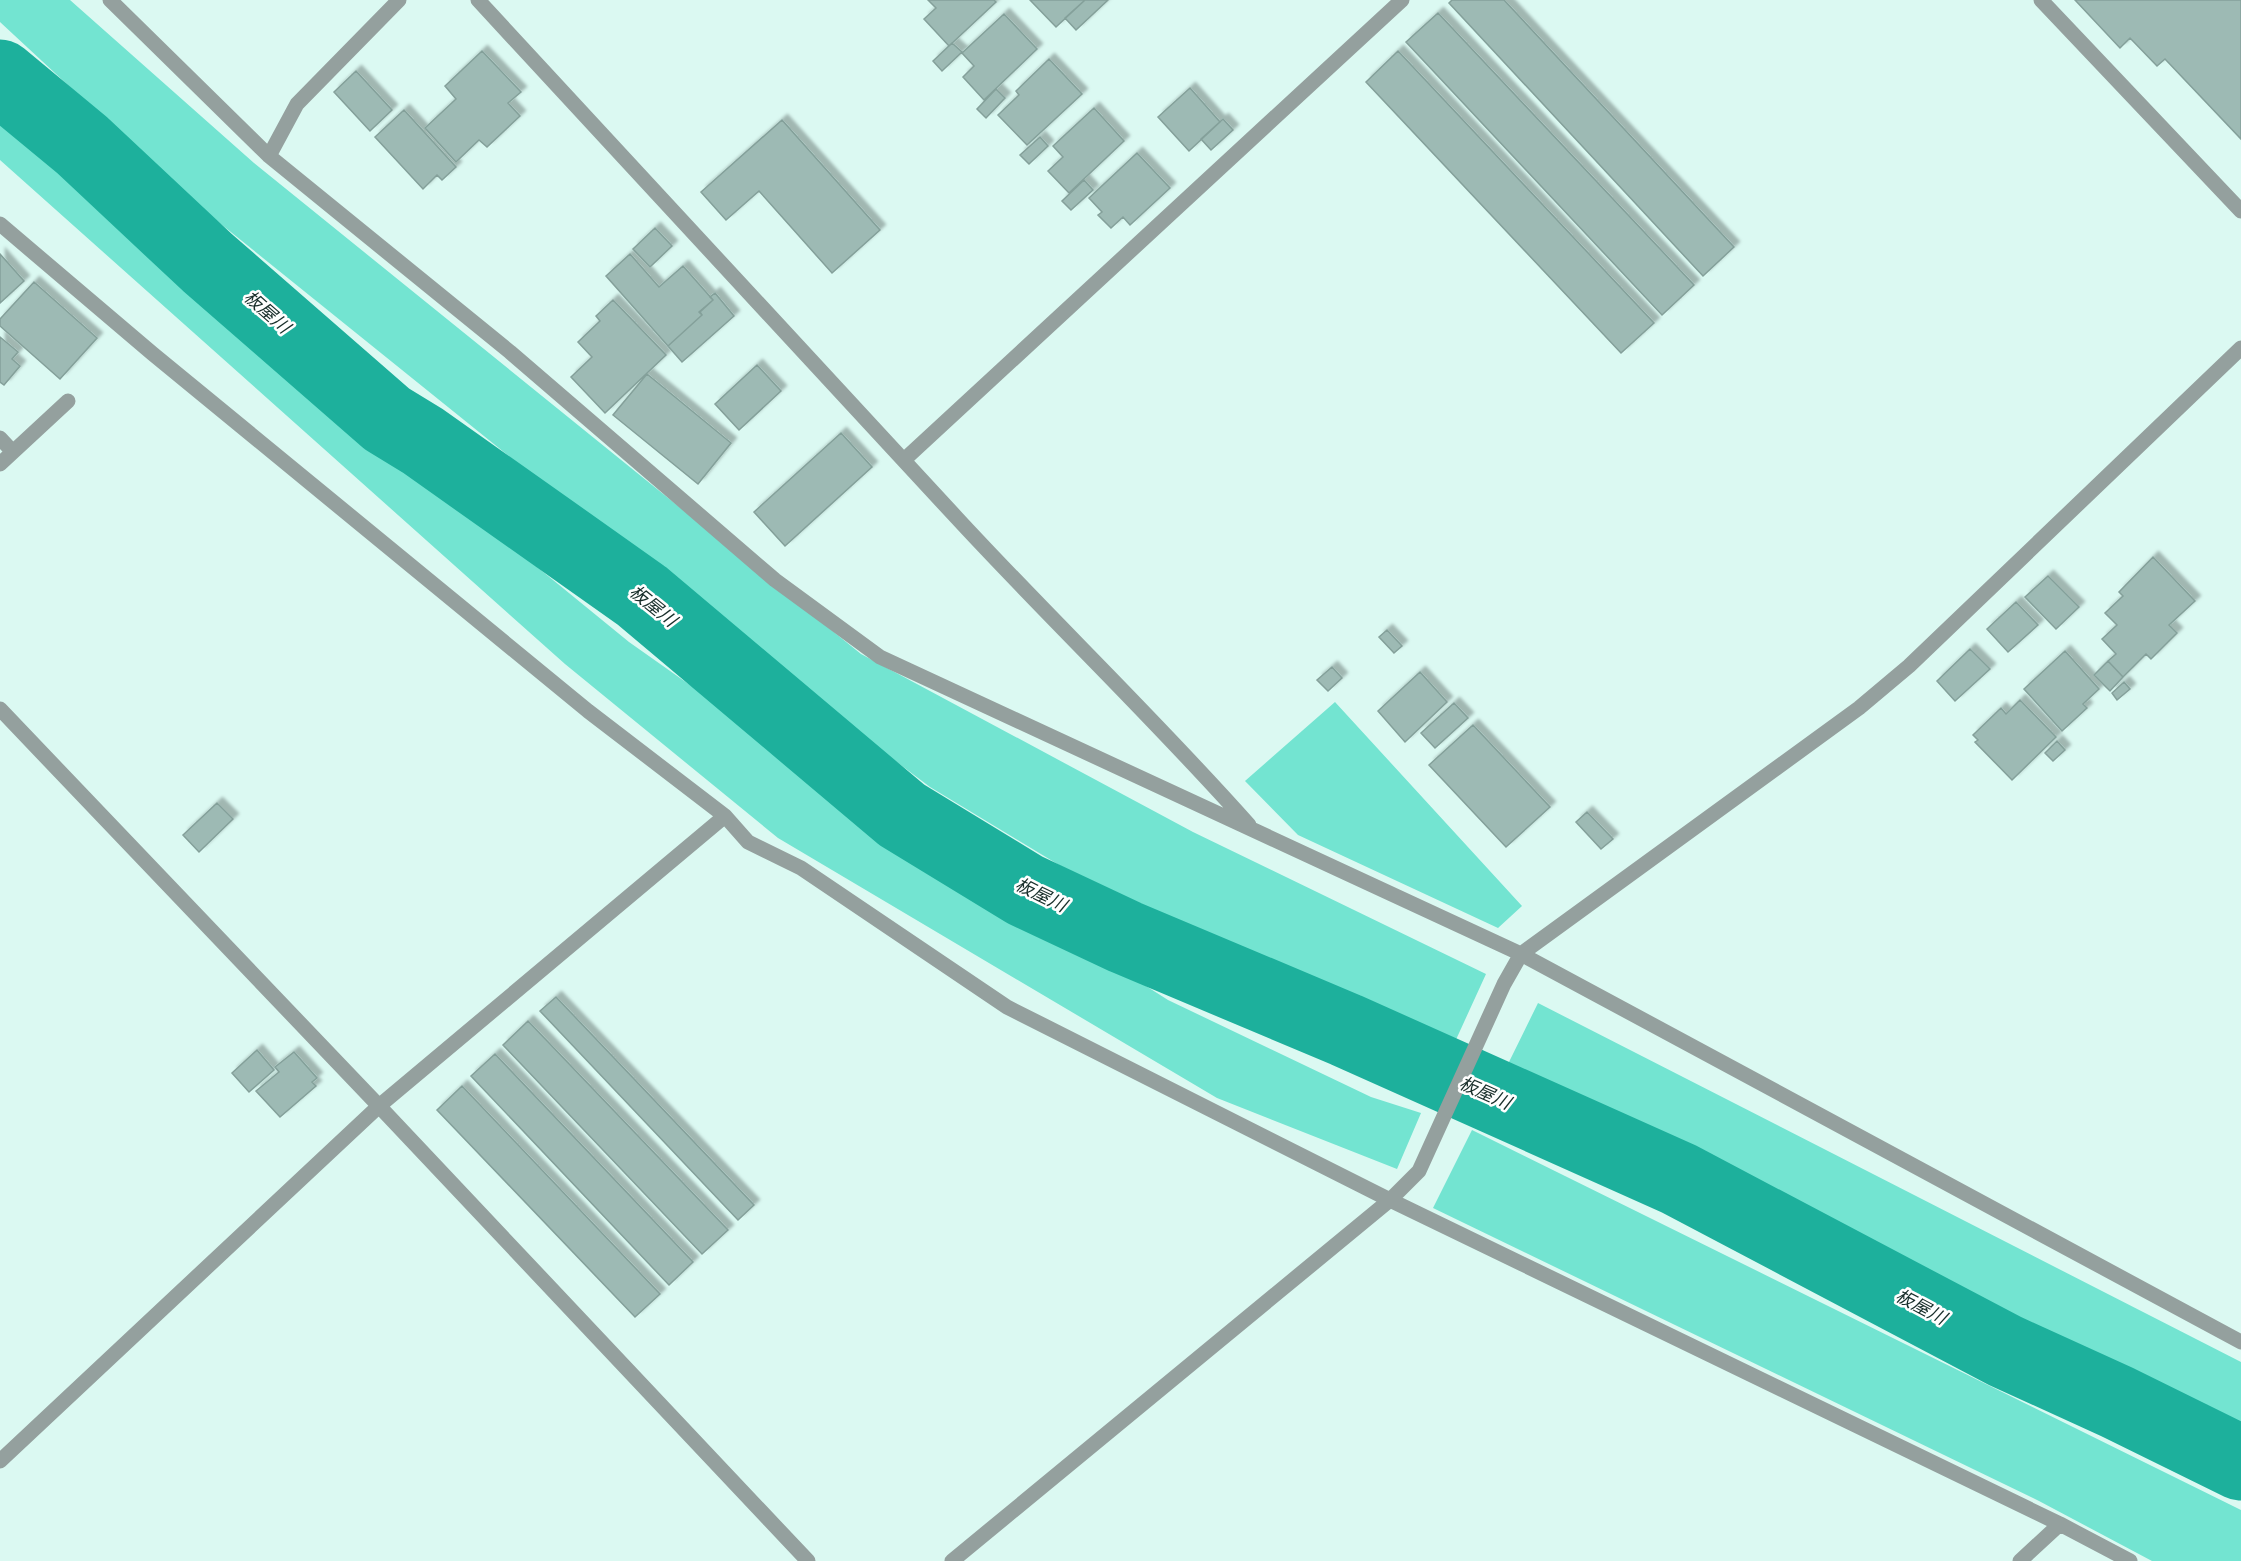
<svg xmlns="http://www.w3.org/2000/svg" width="2241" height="1561" viewBox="0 0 2241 1561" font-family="'Fira Sans Condensed','Noto Sans JP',sans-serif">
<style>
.green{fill:#73e4d1}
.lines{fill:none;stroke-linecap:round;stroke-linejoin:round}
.river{stroke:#1db09c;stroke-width:75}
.building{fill:#9dbab4;stroke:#84a09a;stroke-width:1.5;filter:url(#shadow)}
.street{stroke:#94a09e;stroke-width:15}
.labels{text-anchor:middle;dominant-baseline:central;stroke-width:5;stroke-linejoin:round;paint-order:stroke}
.water-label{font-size:18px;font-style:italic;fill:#182e2a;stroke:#fff}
</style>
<defs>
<filter id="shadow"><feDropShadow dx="5.5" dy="-5.5" stdDeviation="1.5" flood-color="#0004"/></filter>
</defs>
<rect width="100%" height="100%" fill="#dbf9f2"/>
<!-- green -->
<path class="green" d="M0 0H70L254 163 861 654 1193 832 1486 974 1454 1044 1117 900 930 787 768 665 196 204 0 22Z
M0 111 301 374 629 642 840 791 1168 1000 1371 1097 1421 1113 1397 1169 1217 1098 778 838 565 664 0 160Z
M1335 702 1522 906 1498 928 1298 835 1245 781Z
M1538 1003 2241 1362V1437L1508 1064Z
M1472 1130 2241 1510V1561H2152L2039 1501 1433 1208Z"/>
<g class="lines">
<!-- river -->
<path class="river" d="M0 77 82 145 208 263 387 419 423 441 642 596 902 815 1025 890 1125 937 1346 1030 1679 1179 2005 1351 2117 1402 2241 1463"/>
</g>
<!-- building -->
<path class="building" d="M928 0H994L996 2 949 46 924 19 936 8Z
M1030 0H1085L1056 27Z
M1085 0H1108L1076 30 1065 18Z
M1452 0H1504L1734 247 1703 276 1449 3Z
M2075 0H2241V139L2165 59 2157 66 2130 38 2120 48Z
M1438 13 1694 285 1662 315 1406 42Z
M1004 14 1037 49 984 100 963 77 974 66 962 53Z
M952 43 962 52 942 71 933 61Z
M482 51 521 92 508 103 520 116 487 147 479 140 456 162 425 128 456 99 445 86Z
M1398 51 1654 323 1621 353 1366 82Z
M1049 59 1082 94 1027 145 998 115 1019 95 1016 91Z
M356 71 392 110 370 131 334 92Z
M1190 88 1220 122 1189 151 1158 117Z
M996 89 1005 98 986 118 977 109Z
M1094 108 1124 141 1069 193 1048 171 1063 157 1053 146Z
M404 110 456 167 442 180 437 175 423 189 375 137Z
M1223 119 1233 130 1211 150 1201 139Z
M782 120 880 230 832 273 759 191 726 220 701 192Z
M1040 137 1048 146 1029 164 1020 155Z
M1137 153 1170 188 1130 225 1123 217 1111 228 1098 215 1102 212 1089 198Z
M1084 180 1093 190 1071 210 1062 201Z
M655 228 672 246 650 267 633 249Z
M0 254 24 281 0 303Z
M630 254 659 287 683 266 713 300 699 312 702 315 668 346 606 276Z
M34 282 97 338 60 379 0 326V319Z
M715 293 734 316 682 362 668 346 702 315 700 312 713 300 710 297Z
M613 300 666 355 605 413 571 377 592 357 578 342 600 321 596 316Z
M0 337 18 352 12 359 20 366 4 385 0 382Z
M757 365 781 391 739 430 715 404Z
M647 374 731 443 698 484 613 415Z
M841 433 872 467 785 546 754 512Z
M2153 557 2195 601 2169 625 2177 633 2151 659 2146 654 2123 677 2108 661 2116 654 2102 639 2117 625 2105 613 2123 596 2119 592Z
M2048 576 2079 607 2056 629 2025 597Z
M2016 602 2038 625 2008 652 1987 629Z
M1387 630 1402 646 1394 653 1379 637Z
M1970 649 1990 669 1955 701 1937 681Z
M2065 651 2099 689 2083 704 2087 708 2062 731 2024 689Z
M2108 661 2123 677 2110 691 2094 675Z
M1332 667 1342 678 1328 691 1317 680Z
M1420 672 1447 702 1405 742 1378 711Z
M2124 682 2130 689 2117 700 2112 693Z
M2020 700 2056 737 2012 780 1975 742 1978 740 1973 735 2001 708 2006 714Z
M1454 703 1468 718 1435 748 1421 733Z
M1473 725 1550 807 1506 847 1429 765Z
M2057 741 2065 750 2053 761 2045 753Z
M217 803 233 819 199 852 183 835Z
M1587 812 1613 839 1601 849 1576 822Z
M556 997 754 1205 738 1220 540 1011Z
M528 1021 728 1230 702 1254 503 1045Z
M257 1050 274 1070 249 1092 232 1073Z
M294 1052 317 1078 312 1082 316 1086 280 1117 256 1091 279 1072 275 1067Z
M495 1054 693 1262 669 1285 471 1076Z
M462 1086 660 1294 635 1317 437 1110Z"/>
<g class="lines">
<!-- street -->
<path class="street" d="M110 0 269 156 510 352 775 580 880 657 1521 954 2241 1342
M478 0C636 173 797 344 956 517 1052 621 1155 719 1249 825
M2041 0 2241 211
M269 156 297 104 399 0
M0 224 153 354 588 711 725 816 748 842 801 868 1007 1007 1390 1200 2060 1524 2130 1561
M0 438 13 452
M905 459 1402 0
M0 464 68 401
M0 709 379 1106 808 1561
M0 1461 379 1106 725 816
M952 1561 1390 1200 1419 1171 1504 984 1521 954 1859 708 1909 666 2241 348
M2020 1561 2060 1524"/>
</g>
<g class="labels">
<!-- water labels -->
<g class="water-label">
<text transform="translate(267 312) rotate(41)">板屋川</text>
<text transform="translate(653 606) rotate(39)">板屋川</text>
<text transform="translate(1041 895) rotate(26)">板屋川</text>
<text transform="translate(1485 1093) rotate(24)">板屋川</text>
<text transform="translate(1921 1307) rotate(28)">板屋川</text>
</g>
</g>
</svg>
